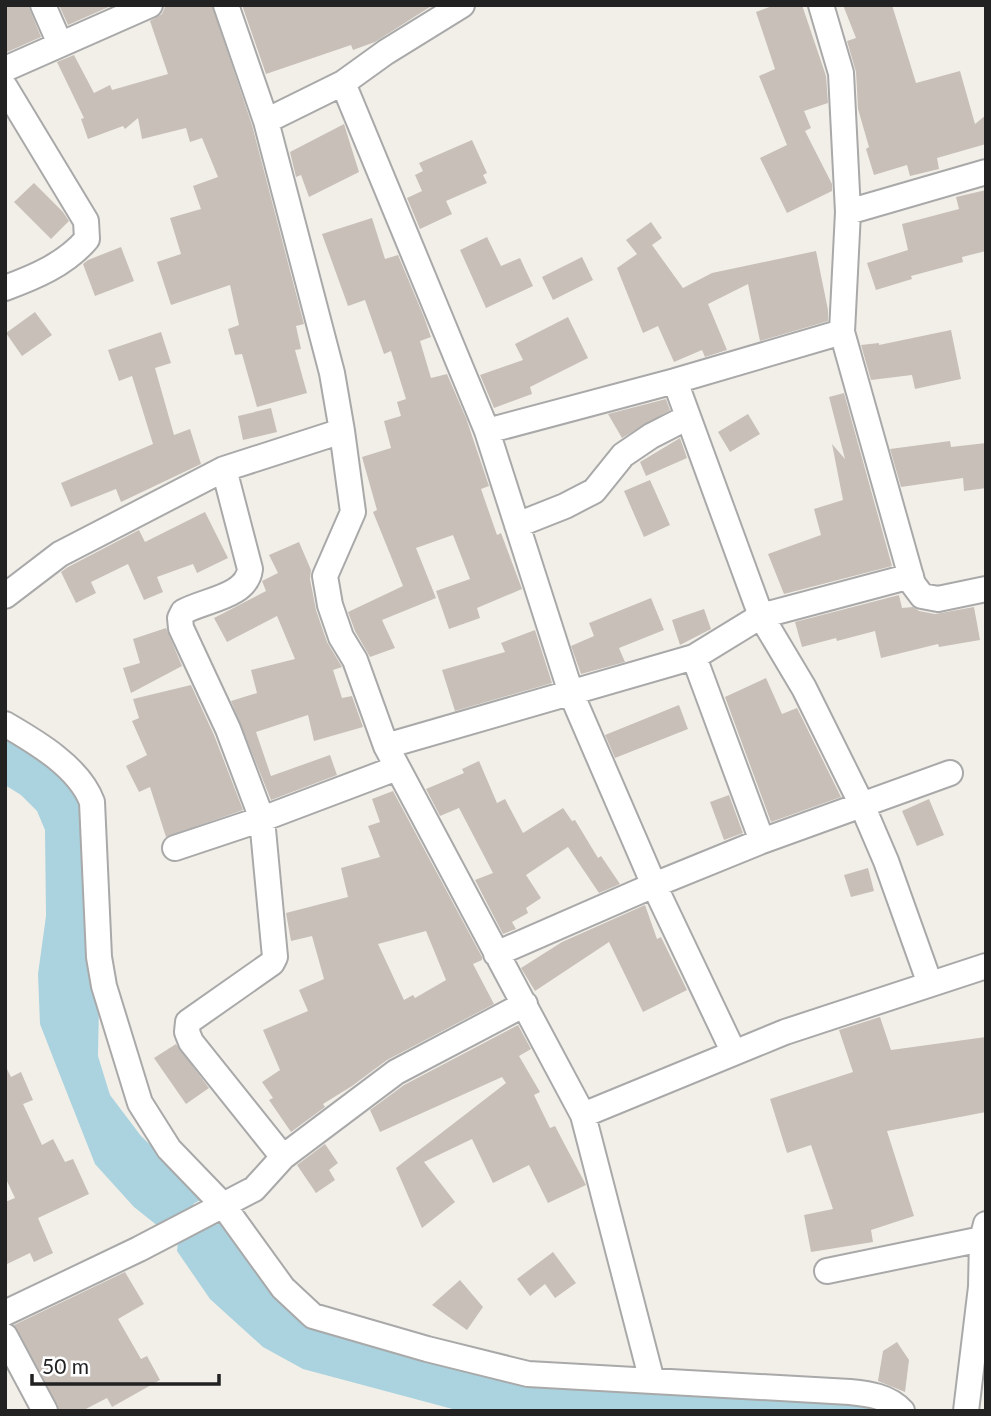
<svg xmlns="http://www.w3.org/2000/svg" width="991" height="1416" viewBox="0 0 991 1416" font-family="Lato,sans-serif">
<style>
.water{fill:#aad3df;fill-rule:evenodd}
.building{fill:#c7bfb8;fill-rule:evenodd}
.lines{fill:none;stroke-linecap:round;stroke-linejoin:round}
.street-casing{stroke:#a9a9a9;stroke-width:28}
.street{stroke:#fff;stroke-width:24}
</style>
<rect width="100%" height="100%" fill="#f2efe9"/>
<!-- water -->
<path class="water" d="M5 736C33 754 63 772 82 799L99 1004 98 1056 110 1095 141 1136 315 1305 525 1384 741 1391 884 1408 887 1411H460L303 1369 263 1347 210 1299 177 1251 178 1242 134 1207 95 1164 54 1060 40 1024 38 974 46 916 45 830 37 811 21 795 5 785ZM202 1199 220 1214V1224L203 1225 198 1209 193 1204Z"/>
<!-- building -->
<path class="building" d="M5 5H28L41 37 5 53Z
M59 5H113L68 25Z
M170 5H212L252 125 304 324 296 326 301 349 295 350 307 393 257 407 242 354 235 355 228 329 239 325 230 285 171 305 157 262 181 254 170 218 201 209 193 186 218 177 202 138 190 142 186 128 142 139 138 118 125 129 123 126 88 139 81 119 84 118 57 62 74 55 94 93 110 85 112 90 168 74 150 21 162 14 165 7Z
M242 5H433L375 42 353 50 351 45 266 74Z
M775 5H802L826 76 828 103 804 111 811 128 805 131 832 184V191L787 213 760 158 787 145 759 76 775 69 756 12Z
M843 5H892L916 83 960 71 975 124 986 115V144L937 158 939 169 910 176 907 165 874 175 866 149 869 147 858 109 856 72 847 41 856 38Z
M344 124 359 172 309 197 301 175 296 177 290 152Z
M472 140 487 173 483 175 487 183 446 201 452 214 420 229 407 198 422 191 415 175 423 171 419 163Z
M34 183 63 212 69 221 51 239 14 202Z
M986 190V251L962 257 963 262 911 276 912 279 876 290 867 263 908 250 902 224 959 209 956 197Z
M372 218 385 259 398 255 424 317 431 337 420 341 431 378 447 374 466 418 489 486 481 489 497 535 501 533 522 589 477 608 480 618 449 629 436 591 470 579 453 535 416 548 436 598 382 620 395 648 370 657 355 631 348 612 403 586 373 512 377 510 362 457 391 448 384 421 401 416 397 402 406 399 391 351 384 354 365 300 348 306 322 234Z
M651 222 662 238 652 245 683 288 712 273 816 251 828 310V321L760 341 748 284 708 304 727 350 705 357 702 350 674 362 658 326 643 333 617 268 637 254 626 240Z
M487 237 501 266 520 258 533 286 486 308 460 250Z
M121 247 134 281 95 296 83 264 88 260Z
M582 257 593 280 553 300 542 277Z
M35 312 52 335 22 356 6 333Z
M568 317 588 358 530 387 532 394 494 408 480 375 523 360 515 344Z
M951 330 961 379 915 389 912 375 871 380 861 345 879 343V345Z
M161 332 171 363 155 368 174 435 190 429 201 464 121 502 116 489 71 507 61 483 153 444 132 376 119 381 108 350Z
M844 393 892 566 784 594 768 554 821 535 814 509 843 500 832 444 845 459 829 397Z
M666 399 670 410 622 438 608 414Z
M271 408 277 432 243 440 238 416Z
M748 414 760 434 730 452 718 432Z
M680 438 687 458 646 476 640 462Z
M950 441 951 447 986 443V488L964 491 963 478 901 487 890 449Z
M650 480 670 525 644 537 624 491Z
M205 512 228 558 197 573 193 564 157 577 163 592 144 600 128 564 91 582 96 593 76 603 61 572 68 567 139 530 145 542Z
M299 542 311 570 310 579 316 610 327 642 342 667 333 670 342 698 352 696 363 727 314 741 308 715 256 732 271 776 330 755 337 775 271 800 231 701 257 693 251 670 295 659 277 616 227 642 214 618 266 591 262 581 278 573 269 555Z
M899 595 902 608 913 607 919 611 935 614 974 607 980 640 939 647 938 644 881 658 875 631 837 641 836 638 802 647 795 622Z
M651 598 664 630 619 648 625 662 581 674 571 646 594 636 589 623Z
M704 609 711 629 680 645 672 620Z
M166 628 182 666 131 693 123 668 140 663 133 639Z
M535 630 552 683 455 711 442 670 505 652 501 643Z
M766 678 782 714 797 708 841 797 771 822 725 697Z
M191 685 214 735 243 810 166 837 150 787 139 792 126 766 147 755 132 721 139 718 133 699Z
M679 705 688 729 615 758 605 735Z
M479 761 497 803 505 799 523 833 563 808 572 821 575 820 598 858 601 856 620 884 599 893 568 847 526 875 541 898 526 908 528 913 512 922 516 929 503 934 475 880 493 873 459 808 440 816 426 789 464 773 462 769Z
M393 791 482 957V960L473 964 494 1004 387 1060 352 1086 323 1104 325 1107 291 1132 269 1100 273 1098 262 1082 280 1070 263 1030 308 1011 299 990 324 979 312 936 291 941 286 913 348 897 341 868 380 857 368 826 380 822 372 799ZM426 931 446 980 415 998 413 995 404 1000 378 944Z
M729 795 743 833 724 840 710 802Z
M929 799 944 835 917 846 902 811Z
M868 868 874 891 851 897 844 875Z
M645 905 657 939 661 937 687 990 643 1012 609 942 535 991 521 968 562 942Z
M880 1017 891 1050 986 1037V1112L887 1131 914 1216 871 1230 873 1242 811 1252 804 1215 833 1209 811 1145 787 1153 770 1099 853 1072 839 1030Z
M518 1025 531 1049 519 1056 540 1092 534 1095 550 1128 555 1126 586 1185 548 1203 529 1165 493 1183 472 1139 424 1162 455 1202 422 1228 396 1168 506 1083 502 1077 380 1132 370 1110 404 1085Z
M176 1044 209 1088 186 1104 154 1058Z
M5 1065 11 1077 21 1072 33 1100 23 1104 42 1145 53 1139 65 1162 73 1159 89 1194 38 1218 53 1253 34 1262 30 1253 5 1265V1202L15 1198 5 1177Z
M325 1144 338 1163 329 1170 335 1180 316 1193 297 1165Z
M553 1252 576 1283 555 1298 545 1284 530 1296 517 1279Z
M125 1272 144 1304 118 1319 141 1359 147 1356 160 1380 112 1407 107 1398 82 1411H60L14 1325Z
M460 1280 483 1307 467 1330 432 1305Z
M897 1342 909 1360 905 1392 878 1381 883 1351Z"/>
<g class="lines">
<defs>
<path id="street" d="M43 5 60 44
M226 5 266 121 332 373 342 431 353 512 325 576 330 605 341 637 355 660 386 746 583 1115 652 1381
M821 5 841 73 848 212 842 332 913 584 922 596 938 599 986 589
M5 69 150 5
M343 83 487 431 571 693 654 885 734 1053
M5 87 86 221 87 239C66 264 35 277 5 288
M266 121 343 83 386 52 462 5
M848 212 986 172
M675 381 761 616 804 688 862 805 886 861 930 984
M487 431 675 381 842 332
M224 469 250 569C247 597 204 600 183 612L180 618 181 628 228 729 262 819 275 957 272 963 188 1022 187 1032 191 1042 283 1157
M517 525 565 506 594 491 623 455 651 436 688 417
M5 596 60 554 224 469 342 431
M694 657 762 841
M5 724C36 742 79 767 92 802L99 957 104 986 140 1103 169 1149 223 1205 283 1288 313 1316 427 1349 528 1374 850 1392C869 1394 888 1396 902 1411
M386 746 694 657 761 616 911 576
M175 848 262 819 397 768
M496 954 654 885 762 841 950 773
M583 1115 785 1032 986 966
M827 1271 982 1239
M5 1313 139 1249 254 1189 283 1157 396 1072 525 1004
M5 1336 45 1411
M966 1411 981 1287 982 1239 986 1224"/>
</defs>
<!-- street casing -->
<use href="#street" class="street-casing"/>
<!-- street -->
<use href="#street" class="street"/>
</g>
<!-- border -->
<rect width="991" height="1416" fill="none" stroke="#222222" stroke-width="14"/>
<!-- scale -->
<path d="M32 1374v10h187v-10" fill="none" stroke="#222222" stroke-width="3.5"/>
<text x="42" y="1374" font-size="21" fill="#222222" stroke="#ffffff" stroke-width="5" paint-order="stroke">50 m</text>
</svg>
